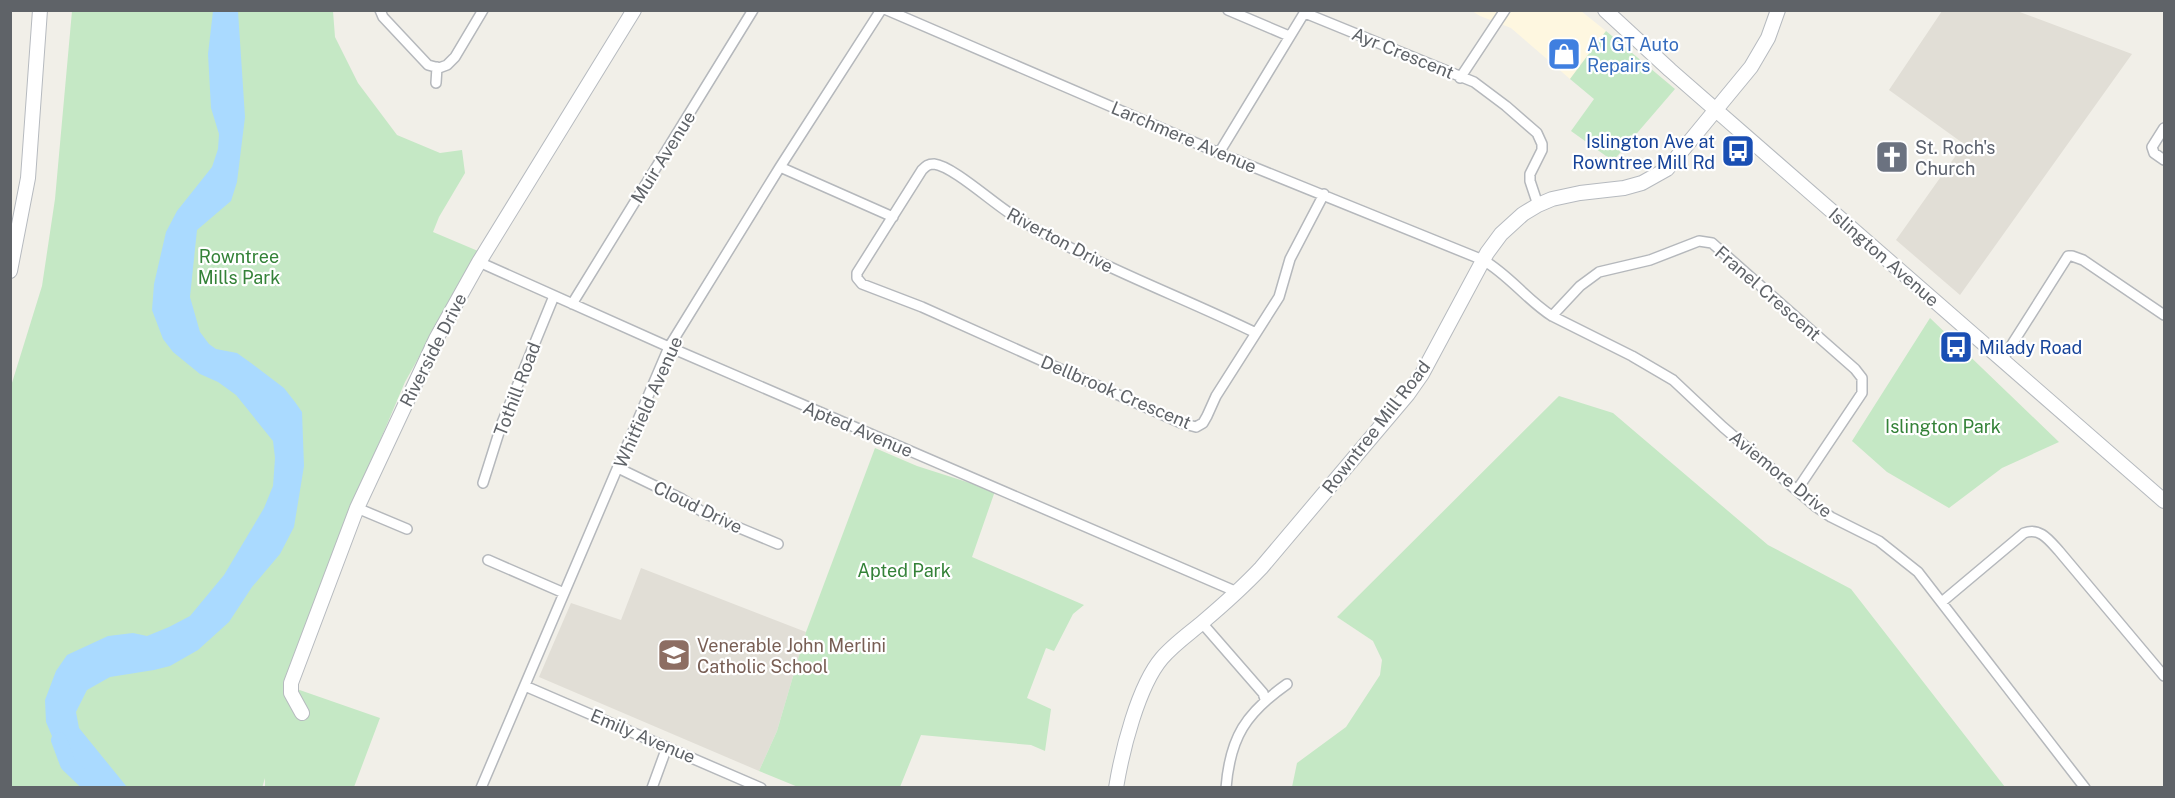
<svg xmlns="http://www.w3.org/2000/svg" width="2175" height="798" viewBox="0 0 2175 798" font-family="'Public Sans',sans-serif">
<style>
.commercial{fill:#fef7e0}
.education{fill:#e1ded6}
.green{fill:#c5e8c5}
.water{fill:#aadaff}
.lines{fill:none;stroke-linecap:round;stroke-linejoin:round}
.river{stroke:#aadaff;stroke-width:16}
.street-casing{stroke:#b5b8bc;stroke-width:12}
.secondary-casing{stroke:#b6babf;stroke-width:16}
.street{stroke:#fff;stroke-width:9}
.secondary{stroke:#fff;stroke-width:14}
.labels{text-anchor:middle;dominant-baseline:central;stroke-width:4.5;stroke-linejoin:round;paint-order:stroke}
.shop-label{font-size:18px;fill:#366cbe;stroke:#fff;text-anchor:start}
.street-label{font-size:18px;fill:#5f6368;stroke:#fff}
.transit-label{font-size:18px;fill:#164399;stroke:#fff;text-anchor:end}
.worship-label{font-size:18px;fill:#5b616d;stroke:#fff;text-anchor:start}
.park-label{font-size:18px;fill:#348238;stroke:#fff}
.education-label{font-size:18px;fill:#785e54;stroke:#fff;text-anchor:start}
</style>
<rect width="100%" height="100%" fill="#f1efe8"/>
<!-- commercial -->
<path class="commercial" d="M1472 11H1581L1606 31 1570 79 1511 28 1480 16Z"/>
<!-- education -->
<path class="education" d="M1942 11H2017L2132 54 1960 295 1896 240 1964 144 1889 90Z
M641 568 806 632 777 731 759 771 539 677 571 603 621 620Z"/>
<!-- green -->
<path class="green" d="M72 11H333L335 37 358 83 397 135 440 153 462 150 465 173 439 217 433 232 478 251 405 382 350 511 291 687 380 718 354 787H265V778L262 788H11V386L42 286 55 199Z
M1606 31 1675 89 1613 161 1571 131 1594 99 1570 79Z
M1930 318 2059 442 2002 468 1949 508 1887 472 1852 441Z
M1559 396 1613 413 1768 545 1851 589 2005 787H1292L1297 763 1346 727 1380 675 1382 660 1373 641 1337 617Z
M875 448 917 466 995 491 972 557 1084 605 1073 614 1054 651 1046 648 1027 698 1051 709 1045 751 1031 745 921 735 900 787H798L759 771 777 731 806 632Z"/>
<!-- water -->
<path class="water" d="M213 11H238L245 117 237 182 231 201 197 230 190 297 200 332 209 344 216 349 237 353 251 363 284 388 295 402 302 412 304 466 294 527 280 554 252 587 229 622 198 650 170 666 154 670 110 677 87 690 76 712 79 728 127 787H89L57 748 46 722 45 700 56 671 67 655 108 636 133 633 147 636 169 627 190 616 224 575 264 508 273 486 275 458 273 441 236 395 218 382 200 374 173 352 163 339 152 310 154 284 166 232 177 211 212 167 218 149 219 134 211 108 208 54Z"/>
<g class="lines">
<!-- river -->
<path class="river" d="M59 740 68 764 93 788"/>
<defs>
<path id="street" d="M380 10 383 17 428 65 439 68 447 65 455 57 483 10
M887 10 1219 153 1483 260C1509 275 1527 300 1552 316L1632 356 1673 380 1723 427 1815 506 1831 517 1879 541 1918 572 2085 788
M1228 10 1289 36
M1305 13 1474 82 1506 106 1537 133 1542 144V150L1530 174V181L1538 205
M1460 78 1505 10
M436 83 437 67
M2164 128 2152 147 2154 153 2164 160
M1219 153 1306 10
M780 167 893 217
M479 262 669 347 1237 592
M572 304 753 10
M1552 316 1580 286 1599 272 1650 260 1699 241 1712 243 1855 369 1862 378V393L1797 490
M1256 333C1176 294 1091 264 1014 216 995 205 953 166 934 164 928 164 926 166 922 170L857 273V278L862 284 922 307 1181 423 1196 427 1203 423 1207 416 1216 396 1279 297 1290 259 1324 194
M2002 360 2068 256H2072L2083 260 2164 315
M618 468 682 499 706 514 778 544
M483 483 502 423 554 296
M357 508 407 529
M488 560 564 593
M1943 601 2024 533C2040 527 2049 540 2059 551L2164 676
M1202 623 1263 693 1265 699
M525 686 761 788
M481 788 669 347 780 167 881 10
M652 788 667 747
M1226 788C1230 737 1246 713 1287 684"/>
<path id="secondary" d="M1605 10 1670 70 2164 501
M10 271 28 178 40 10
M302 713 291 693V683L357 508 436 339 479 262 634 10
M1116 788C1122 751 1138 686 1162 658 1174 644 1190 633 1204 621 1224 604 1243 587 1261 568L1408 394 1422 374 1487 253 1501 234 1523 214 1538 205 1552 199 1580 193 1624 188 1642 183 1667 169 1751 67 1768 38 1778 10"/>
</defs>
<!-- street casing -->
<use href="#street" class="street-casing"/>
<!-- secondary casing -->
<use href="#secondary" class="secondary-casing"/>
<!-- street -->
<use href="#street" class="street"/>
<!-- secondary -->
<use href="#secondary" class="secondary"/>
</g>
<!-- icons -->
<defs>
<symbol id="shop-square" viewBox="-11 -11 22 22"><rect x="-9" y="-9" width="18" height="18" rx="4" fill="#3f7fe0" stroke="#fff"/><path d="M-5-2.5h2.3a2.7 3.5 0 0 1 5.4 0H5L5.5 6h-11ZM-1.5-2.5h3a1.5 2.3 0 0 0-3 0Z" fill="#fff"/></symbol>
<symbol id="bus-square" viewBox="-11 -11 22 22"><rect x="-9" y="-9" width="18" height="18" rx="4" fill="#1a4fb4" stroke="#fff"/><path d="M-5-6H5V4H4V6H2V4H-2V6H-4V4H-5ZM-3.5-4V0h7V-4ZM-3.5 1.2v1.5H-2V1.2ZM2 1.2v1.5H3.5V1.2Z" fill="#fff"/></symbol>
<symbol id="church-square" viewBox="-11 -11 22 22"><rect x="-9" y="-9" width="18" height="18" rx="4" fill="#6b7280" stroke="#fff"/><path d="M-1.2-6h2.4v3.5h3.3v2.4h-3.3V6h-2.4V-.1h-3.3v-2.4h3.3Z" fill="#fff"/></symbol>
<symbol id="school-square" viewBox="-11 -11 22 22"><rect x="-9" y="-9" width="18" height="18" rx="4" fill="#8d6e63" stroke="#fff"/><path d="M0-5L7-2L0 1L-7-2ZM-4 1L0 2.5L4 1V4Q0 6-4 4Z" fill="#fff"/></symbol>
</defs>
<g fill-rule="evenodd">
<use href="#shop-square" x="1545" y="35" width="38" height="38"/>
<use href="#bus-square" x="1719" y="132" width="38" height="38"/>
<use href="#church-square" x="1873" y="138" width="38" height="38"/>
<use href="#bus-square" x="1937" y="328" width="38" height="38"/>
<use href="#school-square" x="655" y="636" width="38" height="38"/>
</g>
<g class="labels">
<!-- shop labels -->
<g class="shop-label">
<text x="1587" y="44">A1 GT Auto<tspan x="1587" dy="21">Repairs</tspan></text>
</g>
<!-- street labels -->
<g class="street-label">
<text transform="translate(1403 53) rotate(22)">Ayr Crescent</text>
<text transform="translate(1184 137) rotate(23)">Larchmere Avenue</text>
<text transform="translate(663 157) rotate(-58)">Muir Avenue</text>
<text transform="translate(1060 240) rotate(28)">Riverton Drive</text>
<text transform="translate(1884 257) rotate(41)">Islington Avenue</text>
<text transform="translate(1768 293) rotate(41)">Franel Crescent</text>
<text transform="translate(433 350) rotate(-63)">Riverside Drive</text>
<text transform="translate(517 389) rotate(-69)">Tothill Road</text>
<text transform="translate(1116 392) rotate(23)">Dellbrook Crescent</text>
<text transform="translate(648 402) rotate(-66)">Whitfield Avenue</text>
<text transform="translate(1376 427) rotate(-52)">Rowntree Mill Road</text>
<text transform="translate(858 429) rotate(23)">Apted Avenue</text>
<text transform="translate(1781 474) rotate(39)">Aviemore Drive</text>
<text transform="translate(698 507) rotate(26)">Cloud Drive</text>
<text transform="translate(643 736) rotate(23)">Emily Avenue</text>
</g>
<!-- transit labels -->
<g class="transit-label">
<text x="1715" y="141">Islington Ave at<tspan x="1715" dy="21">Rowntree Mill Rd</tspan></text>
<text x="1979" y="347" text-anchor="start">Milady Road</text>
</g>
<!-- worship labels -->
<g class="worship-label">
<text x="1915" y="147">St. Roch's<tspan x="1915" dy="21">Church</tspan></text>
</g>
<!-- park labels -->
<g class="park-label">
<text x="239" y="256">Rowntree<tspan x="239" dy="21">Mills Park</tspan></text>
<text x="1943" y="426">Islington Park</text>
<text x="904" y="570">Apted Park</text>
</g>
<!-- education labels -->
<g class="education-label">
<text x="697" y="645">Venerable John Merlini<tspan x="697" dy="21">Catholic School</tspan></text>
</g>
</g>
<!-- border -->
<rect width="2175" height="798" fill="none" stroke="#5f6368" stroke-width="24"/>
</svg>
